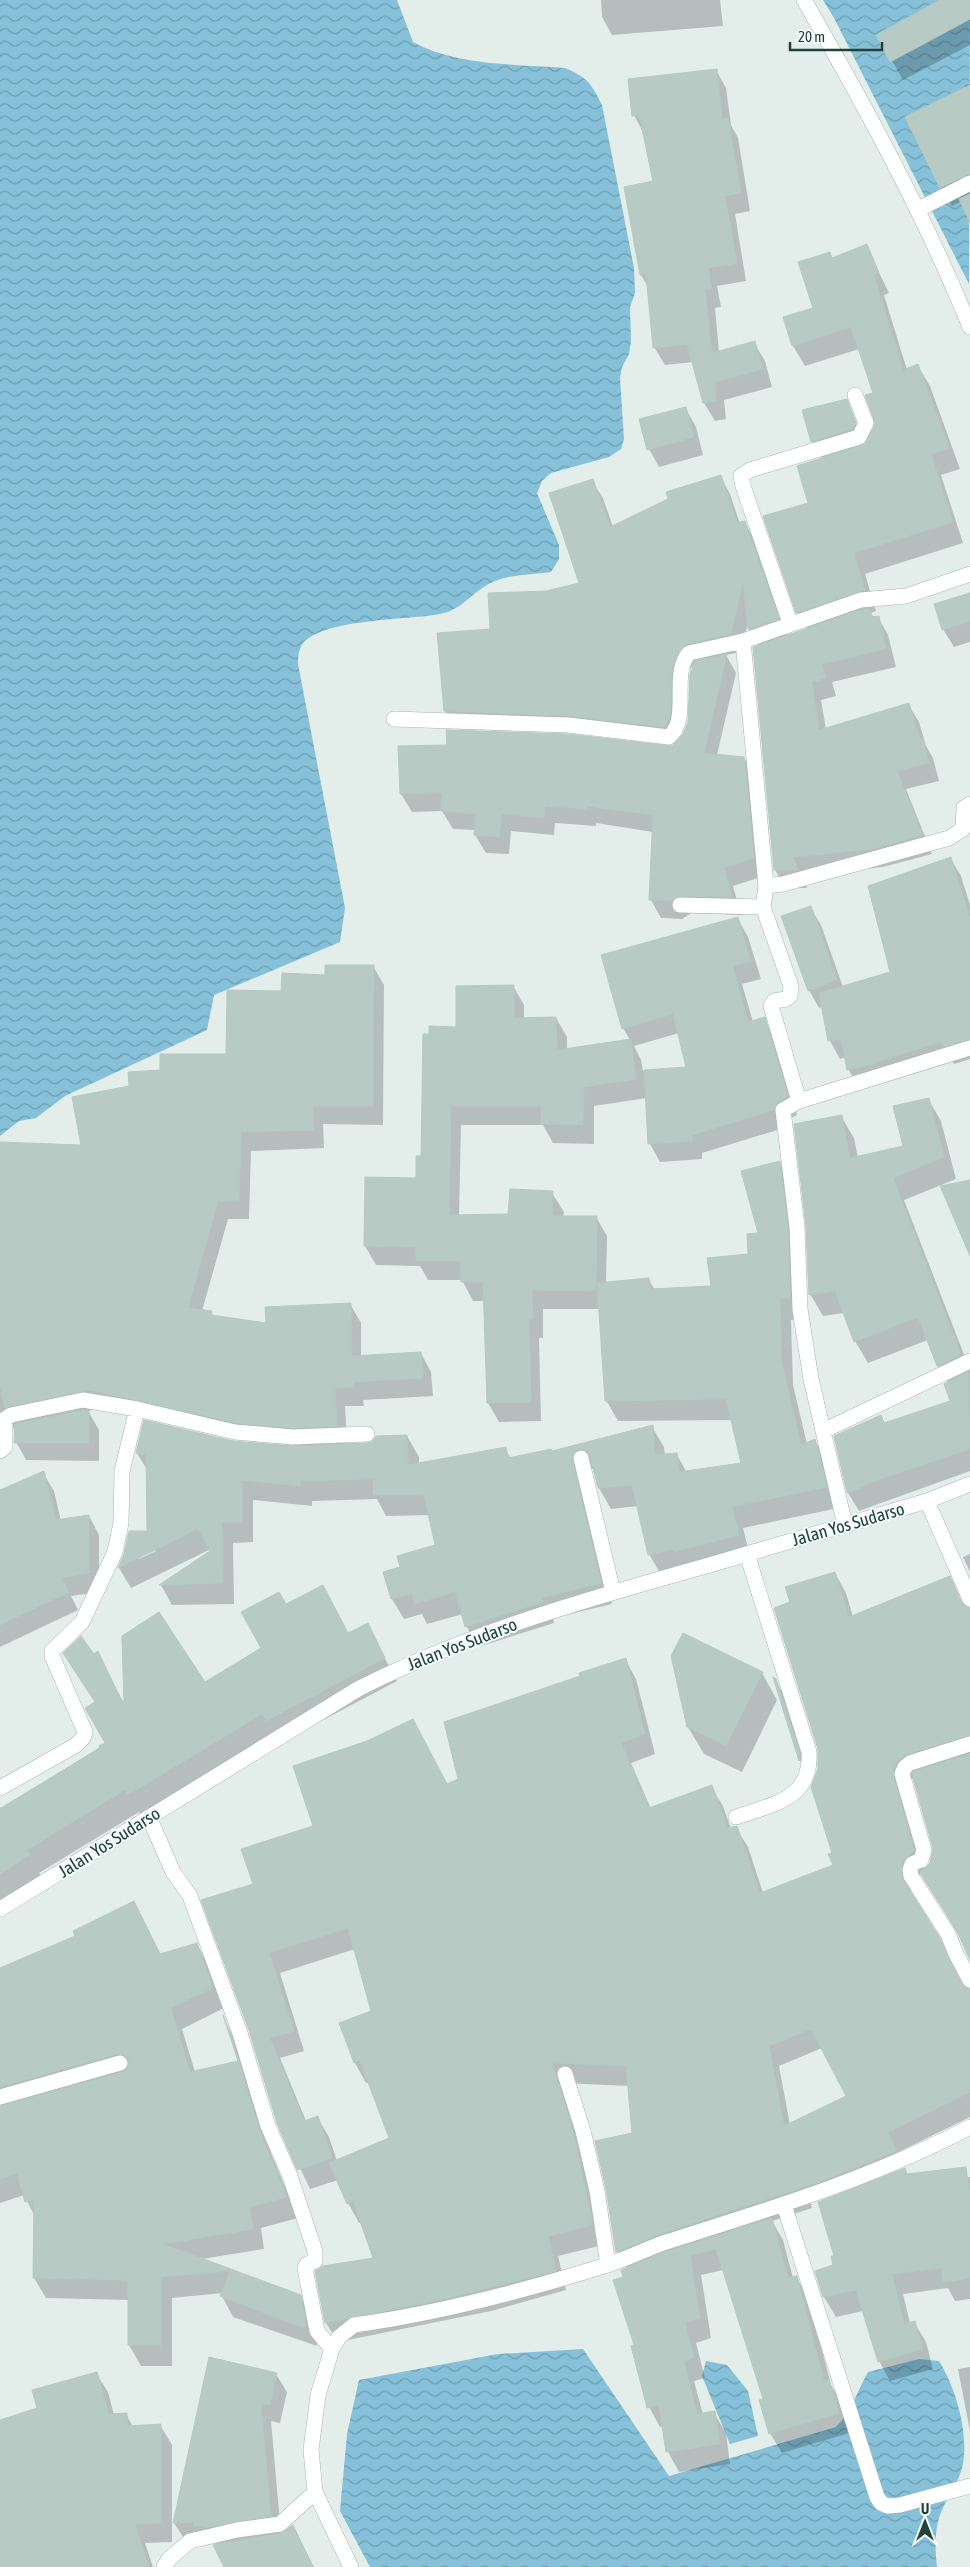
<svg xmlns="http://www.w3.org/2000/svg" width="970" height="2567" viewBox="0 0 970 2567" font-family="'Asap Condensed',sans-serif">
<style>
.water{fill:url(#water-waves)}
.shadow{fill:#0003;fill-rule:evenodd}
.building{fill:#b8cac4;stroke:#b5c9c3;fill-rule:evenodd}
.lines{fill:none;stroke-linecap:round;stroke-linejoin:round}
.street-casing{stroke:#a5b7b3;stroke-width:16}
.secondary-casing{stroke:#a0bbb5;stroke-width:16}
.street{stroke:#fff;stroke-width:15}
.secondary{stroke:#fff;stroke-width:15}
.labels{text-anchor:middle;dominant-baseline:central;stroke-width:4;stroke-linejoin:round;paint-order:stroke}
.street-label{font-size:18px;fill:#20423d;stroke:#f4faf8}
</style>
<defs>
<pattern id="water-waves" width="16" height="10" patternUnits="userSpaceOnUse" patternTransform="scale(1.25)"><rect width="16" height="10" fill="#86c1d9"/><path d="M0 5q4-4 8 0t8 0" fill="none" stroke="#6d9eb1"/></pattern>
</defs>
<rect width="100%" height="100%" fill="#e3eeeb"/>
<!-- water -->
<path class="water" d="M0 0H397L413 42C456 66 517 64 565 68 588 78 591 83 602 105L634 268 635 293 630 307 631 341 629 354 622 367 620 378 624 439 621 449 609 457 551 473 542 481 537 493 559 545V559L551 572C534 575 511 574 495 581 474 589 463 610 440 614 412 620 310 618 300 649 298 653 298 659 298 664L345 908 340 942 214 995 207 1030 65 1096 36 1118 19 1121 0 1136Z
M823 0H970L969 284 834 18Z
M583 2349 669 2476 836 2427C852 2412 857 2391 868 2372L919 2359 939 2361C956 2388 970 2436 962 2468 958 2483 948 2496 942 2510 934 2527 935 2549 937 2567H370L340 2511 347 2434 359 2380 498 2354Z
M706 2361 727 2365 748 2391 758 2436 730 2444 702 2376Z"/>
<!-- shadow -->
<path class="shadow" d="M601 0H720L723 26 612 35 602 17Z
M939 0H970V45L903 80 892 61 940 2Z
M716 70 726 88 731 125 738 138 750 211 735 214 746 281 717 286 721 307 715 308 719 352 754 343 765 361 772 387 724 400 726 419 715 421 704 403 693 362 665 365 654 347 648 287 641 275 654 182 644 134 634 115Z
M970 84V218L962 201 952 206 941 187 965 85Z
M866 246 889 293 884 295 907 370 918 366 930 386 960 469 941 475 963 543 865 574 876 611 871 613 874 618 878 617 888 635 896 667 832 682 836 696 821 700 826 729 908 704 919 722 926 746 933 758 939 781 906 789 932 854 883 867 803 875 807 888H786L775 870 759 647 749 629 748 622 741 652 726 655 736 673 717 755 744 758 754 776 764 876 733 886 741 915 691 913 682 919 661 918 651 900 653 832 596 823V826L555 823 554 835 511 831 509 854 486 853 475 835 476 830 453 829 442 811 412 812 401 794 673 747 675 744 579 733 456 729 445 711 491 630 546 592 581 584 592 481 603 498 613 527 720 476 730 494 740 524 744 522 755 540 788 637 808 630 797 612 810 504 822 459 812 441 846 401 865 441 862 447 868 442 876 428 874 394 859 349 805 366 793 346 784 318 815 308 833 259ZM695 663 689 722 684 735 675 744 679 735 685 675Z
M686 409 696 427 703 455 659 467 649 449Z
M970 595V642L954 647 943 629Z
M950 858 961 876 970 905V1059L954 1064 952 1060 885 1080 886 1082 859 1087 848 1069 846 1057 840 1059 830 1041 823 1007 819 1008 809 990 810 907 821 925 843 987 891 973Z
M738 919 748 937 761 979 742 984 753 1022 764 1019 774 1037 797 1115 788 1120 784 1128 702 1153V1159L660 1162 650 1144 647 1098 594 1106V1144L553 1143 543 1125H461L459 1216 509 1215 552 1193 564 1212 563 1217H596L607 1236 606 1283 649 1280 655 1290 712 1287 749 1255 759 1234 779 1162 791 1183 801 1318 791 1320 793 1385 807 1444 815 1441 827 1461 838 1508 743 1528 750 1556 661 1575 649 1554 638 1506 611 1509 599 1488 595 1469H590L583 1482 612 1604 553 1618 554 1623 478 1647 467 1627 463 1614 427 1624 422 1614 404 1619 392 1599 385 1573 402 1568 436 1545 430 1515 386 1516 377 1499 312 1501V1506L253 1500V1542L233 1543 234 1604 172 1605 161 1585 212 1552 211 1549 131 1588 119 1568 125 1554 148 1532 147 1470 137 1453 233 1442 301 1446 248 1441 101 1408 88 1411 99 1430V1461L26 1460 16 1442V1427L10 1430 6 1438V1457L0 1459V1151L82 1146 130 1087 162 1071 227 1056 282 992 326 976 373 966 384 985 383 1125 323 1124 324 1148 251 1151 249 1219H228L202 1311 211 1312 214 1317 267 1324 350 1304 361 1323V1357L421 1353 431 1372 433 1396 363 1400 364 1406H345L347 1445H368L407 1436 419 1457V1464L505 1448 511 1459 552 1452 652 1427 664 1447 665 1456 677 1455 687 1473 743 1464 732 1420 618 1421 606 1400 600 1309H543V1338H539L541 1421 499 1422 488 1403 484 1301H473L462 1280H428L420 1266 376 1265 365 1246 366 1179 417 1180 458 1028 513 986 524 1005V1019L556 1018 567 1037V1050L630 1040 623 1028ZM679 1033 687 1069 643 1071 641 1060 634 1046ZM155 1549 156 1551 139 1559V1556Z
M928 1099 941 1121 956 1179 904 1200 970 1370V1471L859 1511 848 1493 835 1437 881 1416 885 1424 952 1402 948 1383 938 1366 928 1340 868 1363 855 1341 844 1313 823 1316 810 1294 841 1116 854 1138 858 1158 904 1147Z
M43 1473 54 1491 61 1521 89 1516 99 1535V1592L71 1596 78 1610 0 1647V1491Z
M970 1554V1572L963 1557Z
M835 1573 846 1593 853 1617 949 1578 965 1608 970 1609V1955L922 1873 914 1881 911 1892 913 1899 950 1960 965 1989 970 1990V2117L809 2196 812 2208 772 2221 783 2240 793 2278 796 2277 808 2297 831 2385 840 2401 849 2433 782 2453 770 2433 765 2400 723 2270 701 2275 711 2338 696 2343 705 2378 694 2381 703 2414 714 2413 726 2433 730 2464 679 2472 668 2452 664 2426 660 2427 649 2407 635 2346 625 2278 628 2269 618 2251 634 2134 629 2086 562 2083 585 2156 603 2245 558 2256 566 2290 491 2311 338 2342 326 2323 375 2259 362 2222 359 2223 348 2203 338 2180 310 2189 278 2122 254 1885 460 1780 582 1677 625 1659 636 1679 655 1754 631 1763 651 1809 711 1787 723 1806 731 1829 736 1828 748 1847 763 1893 835 1866 819 1769V1749L791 1603ZM914 1778 934 1848 931 1864 925 1870 904 1797 907 1783ZM355 1949 373 2012 340 2024 355 2063 366 2083 369 2082 390 2139 337 2161 329 2137 317 2117 306 2121 280 2058 304 2051 280 1973ZM822 2048 847 2096 790 2125 779 2066Z
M286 1605 348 1634 367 1625 397 1681 141 1816 139 1812 39 1873 42 1878 0 1904V1809L107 1743 96 1703 94 1655 97 1653 126 1707 204 1684 262 1649Z
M762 1673 777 1700 742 1772 704 1754 688 1727Z
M775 1680 786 1698 809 1776 800 1761Z
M134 1903 161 1955 197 1944 208 1965 224 2008 182 2029 195 2072 239 2062 228 2025 242 2058 270 2151 298 2218 261 2228 264 2249 202 2259 300 2296 312 2317 317 2346 233 2317 222 2296 223 2293 172 2298V2366H141L129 2345V2300L46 2298 34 2278 35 2217 24 2195 0 2203V1968L77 1937Z
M907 2176 937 2180 970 2177V2299L955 2301 948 2288 903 2294 910 2323 914 2322 926 2342 933 2369 890 2381 879 2361 863 2311 836 2317 824 2297 816 2271 834 2266 836 2256Z
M970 2367V2431L958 2369Z
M96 2373 108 2392 114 2415 126 2414 133 2427 160 2425 172 2445V2542L145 2543 153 2567H0V2457Z
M276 2374 287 2392 280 2423 271 2421 281 2535 293 2527 314 2567H225L215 2543 185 2540 174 2523Z"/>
<!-- building -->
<path class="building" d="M940 0H970V19L890 62 876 35Z
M717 69 722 119 728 118 741 193 725 196 737 263 708 268 712 289 705 290 712 353 755 341 763 369 715 382 716 401 703 403 687 344 653 348 646 274 640 275 624 187 653 181 639 115 632 116 628 79Z
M970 85V174L940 188 905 117Z
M970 194V222L959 199Z
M867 244 879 273 874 275 903 370 918 364 949 448 931 454 953 522 854 553 865 590 796 613 763 516 808 503 797 466 865 444 875 423 865 395 873 393 851 327 792 346 783 317 813 308 798 262 830 252 832 258Z
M847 399 856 423 852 429 811 442 802 410Z
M686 407 694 437 647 450 639 419Z
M721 475 737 523 745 521 779 619 748 629 743 582 731 634 687 644 676 657 672 672 670 716 665 727 568 716 444 711 437 633 490 629 488 593 546 591 579 583 549 493 593 479 610 527 668 499 666 492Z
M970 593V621L942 630 934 604Z
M863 609H870L872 617 879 616 886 649 822 664 826 678 812 682 819 730 909 703 920 739 923 738 929 763 897 771 923 835 873 849 793 857 798 870H774L753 647Z
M727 654 704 753 744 757 754 858 724 868 732 897 680 896 672 901 649 900 653 815 587 806 586 809 545 806 544 818 502 814 499 837 474 835 476 814 441 811 442 793 400 794 398 746 447 745 446 730 567 734 672 746 683 734 688 722 690 674 695 661Z
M951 857 970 919V1039L943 1047 941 1042 876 1062V1064L847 1070 841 1039 828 1041 819 993 890 972 868 886Z
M811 906 837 980 808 991 781 916Z
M738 917 751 961 733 966 748 1022 765 1017 788 1096 778 1102 774 1110 692 1135V1141L648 1144 644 1070 686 1067 673 1014 622 1029 601 955Z
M325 965H374L373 1106H313L314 1130 241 1132 239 1201H218L188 1308 212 1311 211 1315 266 1323 265 1307 351 1303 352 1356 421 1352 423 1378 353 1382 354 1387 335 1388 337 1426 293 1428 236 1423 89 1390 5 1408 0 1386V1142L81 1145 72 1097 129 1086 128 1072 160 1070V1054H226L227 990 281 991 282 973 325 975Z
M514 985V1018L556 1017 557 1050 631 1039 636 1079 584 1087 583 1125 541 1124V1106H451L449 1215 508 1214 510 1189 553 1191 552 1216H597L596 1291 532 1290 533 1319H529L531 1402 487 1403 483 1282H461L460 1261H416V1247L364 1246 365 1177 416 1178V1156H421L423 1034H429V1026L456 1027V986Z
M929 1098 944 1157 893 1178 961 1355 937 1366 918 1317 854 1342 835 1291 809 1295 806 1226 794 1124 842 1115 850 1158 903 1146 893 1106Z
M780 1161 788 1228 790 1298 780 1299 782 1363 801 1445 815 1439 827 1487 732 1507 739 1535 674 1552 673 1549 648 1555 632 1485 598 1488 590 1455 584 1449H578L572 1455V1460L601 1583 542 1598 543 1602 465 1627 455 1592 414 1604 412 1594 391 1599 383 1572 400 1567 397 1556 435 1545 424 1495H373V1479L301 1481 300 1486 242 1480V1522H222L223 1583 159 1585 210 1551 198 1529 118 1568 124 1554 129 1531H147L146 1455 136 1453 144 1420 233 1441 292 1446 367 1443 372 1442 376 1436 407 1435 408 1465 506 1447 508 1458 551 1449 552 1451 653 1425 655 1455 677 1453 679 1472 741 1463 726 1399 605 1401 597 1283 649 1278 650 1289 711 1286 707 1258 748 1254 747 1234 758 1233 741 1171Z
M970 1180V1256L940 1186Z
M968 1372 970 1449 886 1477 847 1493 834 1436 881 1415 884 1423 950 1401 944 1384Z
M83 1410 89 1411V1443H14L15 1424Z
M44 1471 56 1520 89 1515V1573L62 1578 69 1592 0 1625V1490Z
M835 1572 849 1617 950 1576 962 1603 970 1608V1735L904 1755 896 1763 893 1776 914 1850 903 1861 902 1878 940 1938 962 1984 970 1989V2092L888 2132 897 2151 816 2183 660 2234 616 2252 606 2189 595 2141 632 2133 626 2066 552 2063 574 2135 593 2225 548 2236 556 2271 448 2298 325 2323 315 2271 323 2266 373 2258 353 2201 347 2204 329 2163 389 2138 360 2061 354 2063 339 2023 371 2011 348 1928 269 1953 294 2031 270 2038 304 2121 318 2116 332 2158 297 2170 277 2123 249 2030 201 1900 253 1884 241 1849 313 1826 293 1766 367 1741 413 1719 447 1784 458 1779 444 1722 580 1676 579 1673 626 1658 645 1734 621 1743 649 1808 712 1785 728 1828 737 1826 760 1893 833 1865 828 1854 832 1853 811 1787 818 1769V1749L774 1608 790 1602 785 1587ZM811 2029 846 2096 784 2126 769 2046Z
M323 1585 348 1633 368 1623 385 1658 266 1721 262 1714 128 1795 125 1790 27 1850 30 1855 0 1874V1807L1 1808 100 1748 99 1746 105 1743 85 1708 95 1702 63 1653 81 1636 94 1654 98 1651 124 1706 122 1636 159 1612 205 1682 261 1648 241 1612 279 1592 286 1604Z
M683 1633 763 1672 726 1746 687 1727 671 1656Z
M773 1677 776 1679 800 1753 799 1761Z
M970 1754V1960L956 1929 920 1873 930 1863 933 1848 912 1775 914 1771Z
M134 1901 160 1954 197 1943 213 1988 171 2008 190 2072 238 2061 223 2015 231 2036 259 2129 287 2197 250 2207 253 2229 163 2244 301 2295 306 2326 301 2327 220 2296 230 2271 161 2277V2345H128V2280L33 2278 34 2200 25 2202 17 2173 0 2179V2106L123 2072 127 2069 129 2061 126 2056 117 2054 0 2087V1968L75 1936 73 1931Z
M966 2167 970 2198V2278L943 2282 941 2268 892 2274 904 2324 915 2321 923 2349 878 2362 856 2290 823 2297 815 2271 833 2265 831 2256H834L818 2202 905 2168 907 2174Z
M772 2218 788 2278 797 2276 824 2381 829 2379 839 2413 769 2434 759 2400 763 2399 716 2249 690 2255 700 2318 685 2323 694 2358 684 2361 697 2414 715 2411 720 2444 666 2452 659 2405 647 2408 631 2346 634 2345 613 2280 623 2277 621 2270 659 2254Z
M209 2357 277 2373 270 2405 261 2404 271 2516 204 2528 203 2526H194V2522L173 2523Z
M97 2372 109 2414 127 2413 128 2426 161 2424V2523L135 2524 149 2567H0V2420L37 2408 32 2390Z
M293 2525 313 2567H224L213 2545 281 2533Z"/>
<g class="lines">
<defs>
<path id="street" d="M804 0C865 106 924 214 970 327
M917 210 970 183
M790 623 743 486 741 476 750 470 859 437 866 423 855 395
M743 641 766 886
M394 719 568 725 669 737C691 717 670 675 689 653L743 641 861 600 906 596 970 574
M680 905 763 907 766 886 783 884 949 838 963 829 964 808 970 804
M763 907 791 986 790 996 786 999 774 1001 771 1006 799 1101 783 1110 797 1227 800 1309 811 1379 845 1525
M799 1101 970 1048
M137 1409 235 1432 293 1437 367 1434
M825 1430 970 1361
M0 1451 5 1447V1419L11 1415 83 1400 137 1409 122 1471 121 1523 115 1552 82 1622 52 1651V1656L85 1732 83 1738 76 1745 0 1788
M581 1458 613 1592
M927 1501 970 1599
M970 1744 910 1763 905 1767 902 1774 924 1850 921 1860 912 1864 910 1870 911 1876 948 1934 956 1954 970 1980
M149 1817 173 1872 190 1896 240 2033 268 2126 290 2176 315 2251V2261L307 2264 305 2268 317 2331 332 2349
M736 1817C772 1804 812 1800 809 1752L747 1554
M565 2074 583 2131 597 2191 608 2265
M0 2097 120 2063
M784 2205 877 2497 881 2503 888 2506 900 2505 970 2486
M164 2567 170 2558 190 2541 237 2530 280 2524 315 2492
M351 2567 315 2492 311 2450 318 2395 332 2349 339 2337 354 2325C440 2313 524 2291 607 2265 626 2259 644 2250 663 2243 768 2210 873 2178 970 2127"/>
<path id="secondary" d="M0 1909 358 1689C468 1633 587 1599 706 1566 779 1545 853 1523 927 1501L970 1484"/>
</defs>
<!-- street casing -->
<use href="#street" class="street-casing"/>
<!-- secondary casing -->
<use href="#secondary" class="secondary-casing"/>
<!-- street -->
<use href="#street" class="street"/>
<!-- secondary -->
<use href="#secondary" class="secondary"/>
</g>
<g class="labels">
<!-- street labels -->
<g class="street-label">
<text transform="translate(848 1524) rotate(-16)">Jalan Yos Sudarso</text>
<text transform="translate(462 1644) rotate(-21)">Jalan Yos Sudarso</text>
<text transform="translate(109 1842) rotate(-32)">Jalan Yos Sudarso</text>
</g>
</g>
<!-- north arrow -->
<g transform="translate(925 2522)" stroke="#f4faf8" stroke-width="4" paint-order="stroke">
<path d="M0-4L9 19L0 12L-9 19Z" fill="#20423d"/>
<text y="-8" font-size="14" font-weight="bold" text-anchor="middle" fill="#20423d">U</text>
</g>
<!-- scale -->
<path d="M790 42v8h92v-8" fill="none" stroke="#20423d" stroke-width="2.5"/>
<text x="798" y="42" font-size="15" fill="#20423d" stroke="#f4faf8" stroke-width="4" paint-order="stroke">20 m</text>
</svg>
